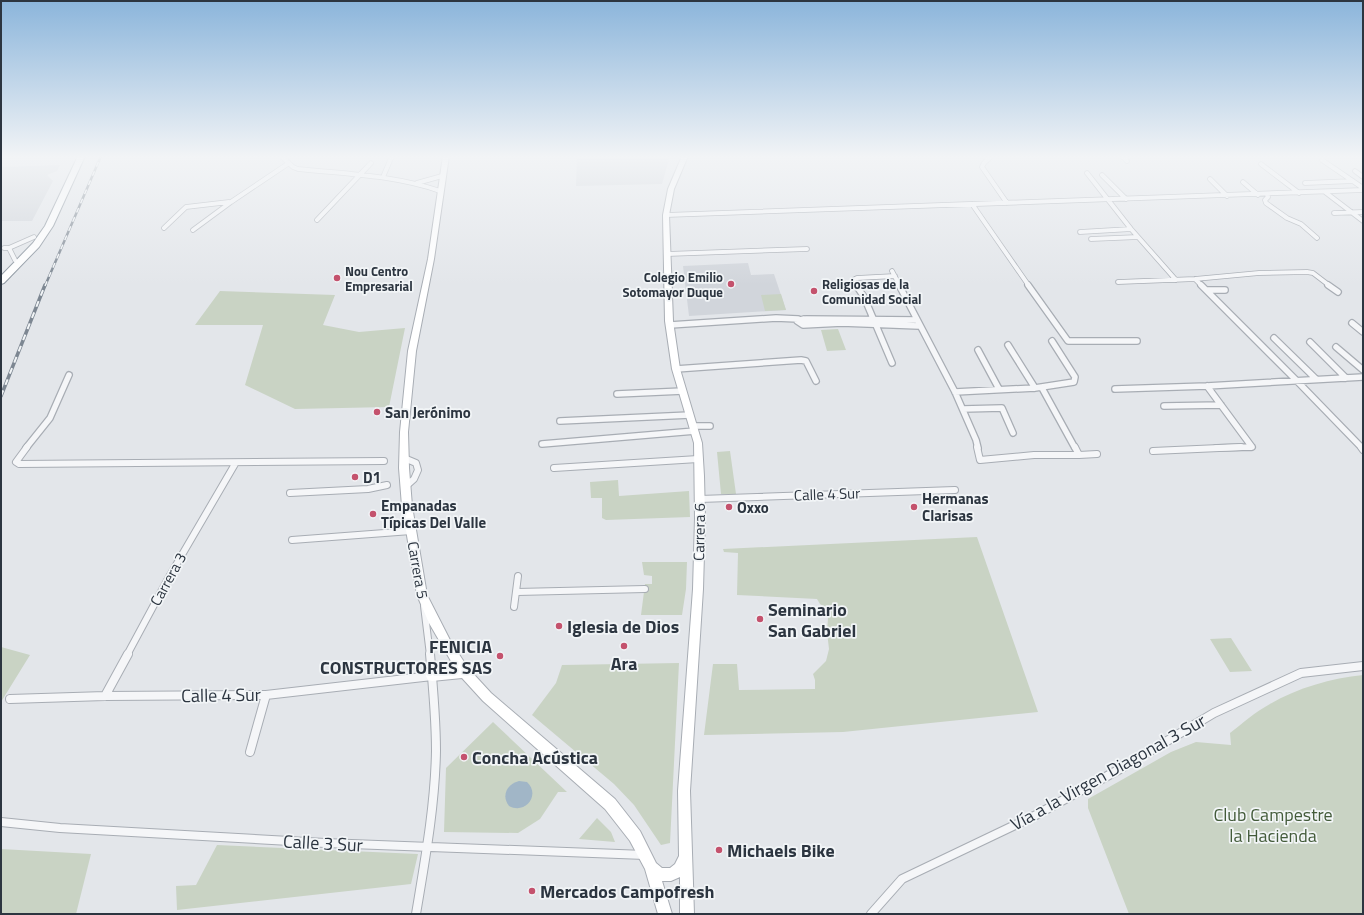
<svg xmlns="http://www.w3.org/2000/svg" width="1364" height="915" viewBox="0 0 1364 915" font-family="'Titillium Web',sans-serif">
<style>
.built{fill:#d1d5db}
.green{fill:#c9d3c4}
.water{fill:#a1b6c7}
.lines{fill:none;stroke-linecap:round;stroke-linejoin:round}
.street-far3-casing{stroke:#a8adb4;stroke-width:5.5}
.street-far2-casing{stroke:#a8adb4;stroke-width:8}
.street-far1-casing{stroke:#a8adb4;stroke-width:8}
.street-casing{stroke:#a8adb4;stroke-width:10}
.secondary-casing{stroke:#a8adb4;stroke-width:2}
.highway-casing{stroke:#8b959f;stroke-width:2}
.street-far3{stroke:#f5f6f8;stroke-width:4}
.street-far2{stroke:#f5f6f8;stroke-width:5.5}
.street-far1{stroke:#f5f6f8;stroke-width:6}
.street{stroke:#f5f6f8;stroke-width:8}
.secondary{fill:#fff;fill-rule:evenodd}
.highway{fill:#fff;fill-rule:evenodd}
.rail-far1-casing{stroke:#7d8792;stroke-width:2.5}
.rail-casing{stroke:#7d8792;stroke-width:3.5}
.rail-far1{stroke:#f2f5f7;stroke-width:1.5;stroke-dasharray:5;stroke-linecap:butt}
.rail{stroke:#f2f5f7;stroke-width:2;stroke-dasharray:6;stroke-linecap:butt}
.poi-dot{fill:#c4526d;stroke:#f2f5f7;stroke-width:1.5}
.labels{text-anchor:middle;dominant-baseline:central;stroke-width:3.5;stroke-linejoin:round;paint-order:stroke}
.far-poi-label{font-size:13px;font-weight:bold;fill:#2c3540;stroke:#f2f5f7;text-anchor:start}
.poi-label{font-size:15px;font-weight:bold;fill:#2c3540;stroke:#f2f5f7;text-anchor:start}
.street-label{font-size:15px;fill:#2c3540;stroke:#f2f5f7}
.near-poi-label{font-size:18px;font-weight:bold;fill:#2c3540;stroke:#f2f5f7;text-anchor:start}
.near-street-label{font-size:18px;fill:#2c3540;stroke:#f2f5f7}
.near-park-label{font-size:18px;fill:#435b3a;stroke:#f2f5f7}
</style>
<rect width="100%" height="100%" fill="#e3e6ea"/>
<!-- built -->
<path class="built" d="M577 156H670L662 184 576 186Z
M60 165 57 171 47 175 53 181 32 221H1V167Z
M748 263 751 275 774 274 786 310 689 316 683 266Z"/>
<!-- green -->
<path class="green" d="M220 291 335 295 323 325 359 332 405 328 389 407 295 409 245 385 263 325H195Z
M781 294 786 310 765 311 761 295Z
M838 329 846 350 827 351 821 330Z
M730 451 736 494H721L717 452Z
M618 480 619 496 689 491 690 517 606 520 602 518V498H591L590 482Z
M977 537 1038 712 843 732 704 735 713 664H737L739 690 815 689V680L813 674 826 661 829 649 827 632 828 618 825 607 820 604 817 599 737 595 738 553 724 552 723 549Z
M642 562H687L686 589 682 615H641L645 584H652V576L644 575Z
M1231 638 1252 671 1230 672 1210 639Z
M1 647 30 655 1 702Z
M679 663 670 843 661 845 634 805 614 784 532 715 556 683 562 665Z
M1363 675V914H1129L1088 808V799L1171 752 1196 742 1231 745 1230 733C1243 723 1255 712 1270 704 1297 688 1332 678 1363 675Z
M493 722 567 792H558L540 819 518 833 444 832 446 768Z
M597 818 611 832 615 842 579 839Z
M217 845 418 854 411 884 177 910 176 886 196 885Z
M1 849 91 854 76 914H1Z"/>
<!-- water -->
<path class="water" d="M519 781 527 782C541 795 525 815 509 806 501 796 507 784 519 781Z"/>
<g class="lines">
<defs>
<path id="street-far3" d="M281 156 293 167 298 169C346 174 394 175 440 191
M992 156 984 163 982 167 1007 203
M1122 156 1127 161
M1322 160 1363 188
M1261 164 1299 193
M1355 171 1363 177
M1087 173 1131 229 1176 280
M1102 175 1126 199
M383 177 392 156
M1210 179 1227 196
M1243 182 1258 195
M417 183 442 176
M1305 183 1353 181
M1325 192 1363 221
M1267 194 1268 197 1265 200 1266 203 1287 218 1301 224 1317 238
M972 204 1029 286
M1334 213 1363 212
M666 215 1363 190
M317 220 371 163
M164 228 186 207 229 202
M193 230 231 202 289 163
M1080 232 1131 229
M1091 239 1138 237
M4 248H9L34 237
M9 248 15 260
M667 254 807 249
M892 271 900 286
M1195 279 1202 286
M1118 282 1195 279 1259 273 1307 272 1313 273 1330 286
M857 286 853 280 857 278 895 276"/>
<path id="street-far2" d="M856 285 864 297 892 363
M899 285 955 392 976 440 978 448
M1028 285 1068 341H1137
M1201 285 1296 380 1362 448
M1328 285 1338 292
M1207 290H1225
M806 319 917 320
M1352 323 1363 332
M806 324 807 321 804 319 797 321 803 325 842 323 919 326
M670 325 776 318 798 319
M1274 338 1316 379
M1310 342 1346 378
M1008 345 1035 388
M1336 347 1363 370
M978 350 999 389
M676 369 801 360 806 361 816 381
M1207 386 1252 447
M1042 388 1075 448
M1115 389 1207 386 1363 377
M955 392 1035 388 1074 382 1075 377 1052 341
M617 394 683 391
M1164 406 1221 405
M963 409 1002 408 1013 433
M560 421 690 415
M694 426H710
M542 444 695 431
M26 448 50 418 69 375
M1216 448 1252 447"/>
<path id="street-far1" d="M27 447 16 462 19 464 384 461
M977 447 980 460 1034 455H1079
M1075 447 1079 455 1097 454
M1361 447 1363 450
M1153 451 1241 447
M404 458 416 463 418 470 414 479 405 487
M554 468 698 459
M290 493 368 489 387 485
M700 499 955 490
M292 540 411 531
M517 592 645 589
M424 606 430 655
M514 607 518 576
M127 655 169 577 235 464"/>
<path id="street" d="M105 696 128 654
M10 699 105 696 266 695 432 676
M250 752 266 695
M1 822 60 828 325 843 645 855
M416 914C425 860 435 806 436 751 436 718 433 686 430 654
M871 914 902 879 1036 815 1120 769 1214 713 1301 673 1363 666"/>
<path id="secondary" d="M443 156H449L434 259 416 351 408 432 409 468 412 506 427 595 451 642 468 668 491 693 615 799 640 831 656 863 662 868H670L675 864 679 856 678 791 693 589 695 518 694 443 672 369 665 321 663 215 668 189 682 156H688L674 189 669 215 673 321 680 369 702 443 704 476 705 518 703 589 690 791 694 914H680V877L671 881H662L672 914H658L645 869 630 841 605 809 483 701 462 678 432 681 428 680 426 676 428 672 455 668 429 623 417 595 402 506 399 468 400 432 408 351 428 259Z"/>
<path id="highway" d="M78 156H85L53 226 39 247 4 283 1 284V276L33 243 45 226Z"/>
</defs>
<!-- street-far3 casing -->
<use href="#street-far3" class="street-far3-casing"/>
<!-- street-far2 casing -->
<use href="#street-far2" class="street-far2-casing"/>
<!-- street-far1 casing -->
<use href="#street-far1" class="street-far1-casing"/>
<!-- street casing -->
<use href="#street" class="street-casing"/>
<!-- secondary casing -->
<use href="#secondary" class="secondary-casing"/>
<!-- highway casing -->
<use href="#highway" class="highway-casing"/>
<!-- street-far3 -->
<use href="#street-far3" class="street-far3"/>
<!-- street-far2 -->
<use href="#street-far2" class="street-far2"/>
<!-- street-far1 -->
<use href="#street-far1" class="street-far1"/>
<!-- street -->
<use href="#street" class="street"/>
<!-- secondary -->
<use href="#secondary" class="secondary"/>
<!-- highway -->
<use href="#highway" class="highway"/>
<defs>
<path id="rail-far1" d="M45 286 101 156"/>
<path id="rail" d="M1 396 45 285"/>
</defs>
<!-- rail-far1 casing -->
<use href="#rail-far1" class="rail-far1-casing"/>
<!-- rail casing -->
<use href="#rail" class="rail-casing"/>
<!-- rail-far1 -->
<use href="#rail-far1" class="rail-far1"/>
<!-- rail -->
<use href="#rail" class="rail"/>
</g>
<!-- sky -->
<linearGradient id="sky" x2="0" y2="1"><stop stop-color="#8bb5db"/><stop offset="0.55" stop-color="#f2f4f6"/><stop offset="1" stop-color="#f2f4f6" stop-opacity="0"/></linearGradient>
<rect width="1364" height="285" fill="url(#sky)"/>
<!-- markers -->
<g class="poi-dot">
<circle cx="337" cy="278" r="4"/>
<circle cx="731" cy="284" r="4"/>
<circle cx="814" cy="291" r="4"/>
<circle cx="377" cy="412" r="4"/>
<circle cx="355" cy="477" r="4"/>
<circle cx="729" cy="507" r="4"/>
<circle cx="914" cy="507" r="4"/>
<circle cx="373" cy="514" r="4"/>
<circle cx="760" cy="619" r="4"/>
<circle cx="559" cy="626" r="4"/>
<circle cx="624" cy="646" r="4"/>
<circle cx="500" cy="656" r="4"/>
<circle cx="464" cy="757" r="4"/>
<circle cx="719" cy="850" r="4"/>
<circle cx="532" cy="891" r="4"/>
</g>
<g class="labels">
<!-- far-poi labels -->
<g class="far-poi-label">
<text x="345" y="271">Nou Centro<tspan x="345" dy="15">Empresarial</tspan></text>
<text x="723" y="277" text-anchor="end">Colegio Emilio<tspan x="723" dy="15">Sotomayor Duque</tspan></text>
<text x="822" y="284">Religiosas de la<tspan x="822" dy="15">Comunidad Social</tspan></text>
</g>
<!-- poi labels -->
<g class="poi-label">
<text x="385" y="412">San Jerónimo</text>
<text x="363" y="477">D1</text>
<text x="922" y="498">Hermanas<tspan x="922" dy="17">Clarisas</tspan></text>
<text x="381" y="505">Empanadas<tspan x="381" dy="17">Típicas Del Valle</tspan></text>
<text x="737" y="507">Oxxo</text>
</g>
<!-- street labels -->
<g class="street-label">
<text transform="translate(827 494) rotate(-2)">Calle 4 Sur</text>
<text transform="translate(699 532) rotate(-89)">Carrera 6</text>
<text transform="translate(418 570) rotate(80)">Carrera 5</text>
<text transform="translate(168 579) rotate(-61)">Carrera 3</text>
</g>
<!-- near-poi labels -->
<g class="near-poi-label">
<text x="768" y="609">Seminario<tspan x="768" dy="21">San Gabriel</tspan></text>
<text x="567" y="626">Iglesia de Dios</text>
<text x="492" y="646" text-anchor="end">FENICIA<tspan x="492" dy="21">CONSTRUCTORES SAS</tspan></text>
<text x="624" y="663" text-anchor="middle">Ara</text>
<text x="472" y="757">Concha Acústica</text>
<text x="727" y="850">Michaels Bike</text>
<text x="540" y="891">Mercados Campofresh</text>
</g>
<!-- near-street labels -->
<g class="near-street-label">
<text transform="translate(221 695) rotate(-1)">Calle 4 Sur</text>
<text transform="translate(1108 772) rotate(-29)">Vía a la Virgen Diagonal 3 Sur</text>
<text transform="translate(323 843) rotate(3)">Calle 3 Sur</text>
</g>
<!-- near-park labels -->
<g class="near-park-label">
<text x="1273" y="814">Club Campestre<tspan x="1273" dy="21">la Hacienda</tspan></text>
</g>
</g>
<!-- border -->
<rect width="1364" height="915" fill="none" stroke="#2c3540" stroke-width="4"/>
</svg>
